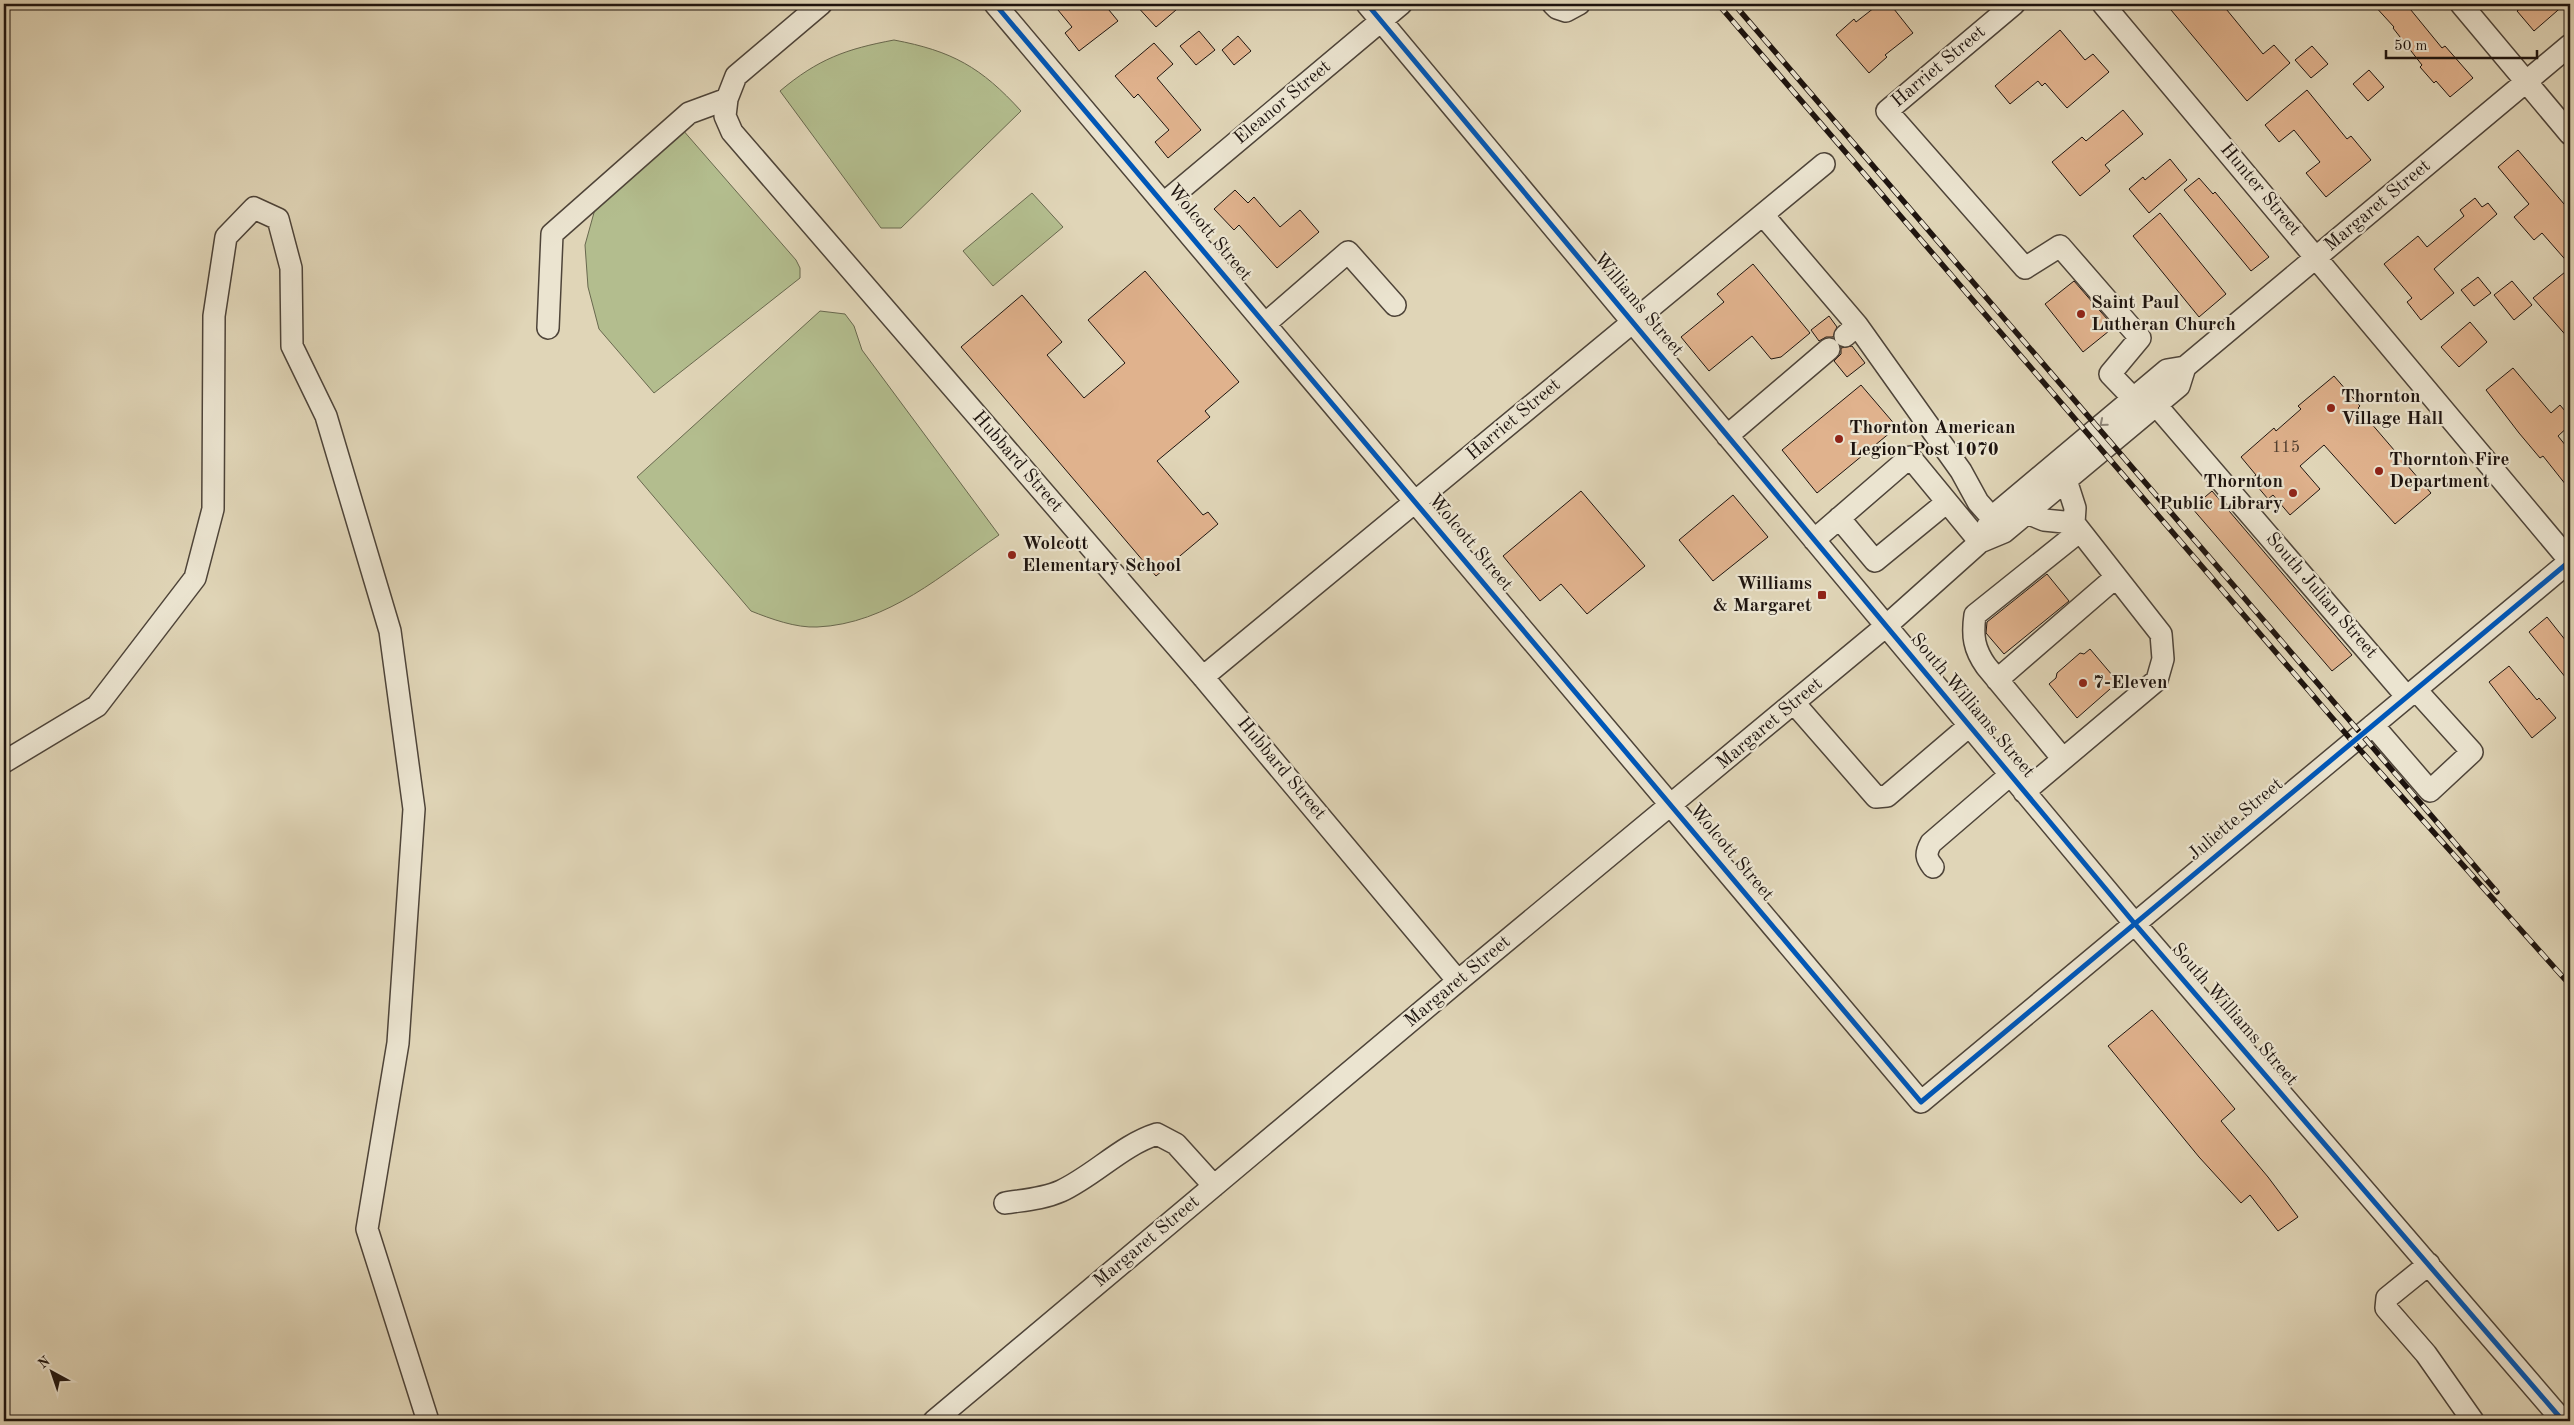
<svg xmlns="http://www.w3.org/2000/svg" width="2574" height="1425" viewBox="0 0 2574 1425" font-family="'Old Standard TT',serif">
<style>
.green{fill:#b3bd8e;stroke:#68684e}
.building{fill:#e0b28d;stroke:#1e140f}
.lines{fill:none;stroke-linecap:round;stroke-linejoin:round}
.minor-casing{stroke:#4e4439;stroke-width:24}
.minor{stroke:#ebe4d0;stroke-width:21}
.rail-casing{stroke:#1e140f;stroke-width:5.5}
.rail{stroke:#ebe4d0;stroke-width:4;stroke-dasharray:11;stroke-linecap:butt}
.cycleway-casing{stroke:#ebe4d0;stroke-width:8}
.cycleway{stroke:#0057b8;stroke-width:5}
.oneway{stroke:#8f8679}
.poi-dot{fill:#8f2418;stroke:#ebe4d0;stroke-width:2}
.labels{text-anchor:middle;dominant-baseline:central;stroke-width:4.5;stroke-linejoin:round;paint-order:stroke}
.number-label{font-size:16px;fill:#4e3c2e}
.street-label{font-size:19px;fill:#1e140f;stroke:#ebe4d0}
.poi-label{font-size:19px;font-weight:bold;fill:#1e140f;stroke:#ebe4d0;text-anchor:start}
</style>
<rect width="100%" height="100%" fill="#e0d5b7"/>
<filter id="stains"><feTurbulence type="fractalNoise" baseFrequency=".004" numOctaves="4"/><feColorMatrix values="0 0 0 0 .2 0 0 0 0 .09 0 0 0 0 .02 0 0 0 .5 -.17"/></filter>
<radialGradient id="worn" r=".72"><stop offset=".6" stop-color="#630" stop-opacity="0"/><stop offset="1" stop-color="#630" stop-opacity=".3"/></radialGradient>
<!-- green -->
<path class="green" d="M894 40C952 51 981 67 1021 111L901 228H881L780 91C818 59 846 49 894 40Z
M682 129 796 260 800 268V278L654 393 599 329 588 287 585 245 595 209Z
M1032 193 1063 227 993 286 963 251Z
M820 311 845 314 854 326 862 350 999 535C943 574 888 624 817 627 796 628 771 619 751 611L637 477Z"/>
<!-- building -->
<path class="building" d="M1053 4H1104L1118 21 1079 51 1065 33 1072 27Z
M1135 4H1183L1156 27Z
M1879 4H1890L1913 33 1885 55 1887 57 1869 73 1836 35 1854 19 1856 22Z
M2166 4H2222L2263 54 2274 45 2290 63 2247 101Z
M2373 4H2406L2442 48 2445 46 2473 78 2450 97 2436 81 2434 83 2420 67 2422 65 2393 28 2394 27Z
M2526 4H2565L2534 31 2517 11Z
M2060 30 2085 60 2093 54 2109 72 2067 108 2045 83 2042 86 2038 81 2010 104 1995 86Z
M1199 31 1215 50 1196 65 1180 46Z
M1238 36 1251 51 1234 65 1222 50Z
M1154 43 1173 64 1157 78 1201 130 1168 158 1155 142 1169 130 1138 94 1134 98 1115 76Z
M2312 46 2328 64 2311 78 2295 60Z
M2369 70 2384 87 2368 101 2353 84Z
M2307 90 2347 139 2351 136 2371 160 2326 197 2306 173 2320 162 2294 130 2279 142 2265 125Z
M2123 110 2143 134 2105 165 2110 171 2080 196 2052 162 2082 137 2086 141Z
M2518 150 2570 211V265L2542 233 2534 240 2514 217 2529 204 2498 167Z
M2170 159 2187 180 2149 213 2129 189 2143 177 2145 180Z
M2199 178 2213 194 2215 192 2269 257 2251 271 2184 190Z
M1235 190 1248 203 1254 197 1280 227 1300 210 1319 232 1277 268 1239 225 1234 230 1214 209Z
M2475 198 2482 207 2488 203 2497 214 2434 269 2454 293 2421 320 2407 302 2412 298 2384 264 2418 236 2427 247 2464 216 2460 210Z
M2160 213 2226 294 2199 317 2133 236Z
M1753 264 1810 333 1781 357 1771 359 1752 336 1709 371 1681 337 1724 302 1717 294Z
M2570 268V340L2533 298Z
M1145 271 1239 382 1205 411 1210 417 1157 461 1203 515 1208 512 1218 524 1156 576 961 347 1022 295 1062 342 1047 355 1084 398 1125 363 1088 320Z
M2478 277 2491 293 2474 306 2461 290Z
M2074 281 2114 327 2083 352 2045 304Z
M2512 281 2532 305 2514 320 2494 295Z
M1829 316 1837 327 1833 337H1826L1819 341 1811 330Z
M2470 322 2487 342 2459 367 2441 347Z
M1852 346 1865 363 1847 377 1834 361 1841 354V348Z
M2513 368 2551 413 2560 405 2570 417V425L2558 436 2570 451V490L2543 456 2540 458 2519 433 2486 390Z
M2334 376 2360 406 2358 408 2431 493 2395 524 2324 445 2300 466 2320 489 2290 515 2273 495 2268 499 2251 479 2256 475 2241 457 2274 428 2276 431 2301 409 2298 406Z
M1861 385 1897 427 1817 493 1782 450Z
M1581 491 1645 566 1587 614 1561 584 1540 601 1503 556Z
M2212 491 2352 655 2332 671 2192 508Z
M1733 495 1768 537 1713 581 1679 540Z
M2047 574 2069 601 2004 654 1986 633 1987 622Z
M2547 617 2570 646V683L2529 632Z
M2090 649 2118 682 2077 718 2049 684 2056 678 2057 673 2080 653 2084 654Z
M2509 666 2537 700 2539 698 2556 718 2532 738 2489 682Z
M2152 1010 2235 1109 2221 1121 2268 1177 2298 1217 2278 1231 2250 1195 2241 1203 2199 1157 2108 1046Z"/>
<g class="lines">
<defs>
<path id="minor" d="M821 4 736 76 727 99 725 116 732 132 1203 677 1458 981
M995 4 1921 1102 2570 561
M1367 4 2135 924 2563 1421
M1553 4 1557 8 1566 11 1579 4
M2014 4 1887 111 2025 268 2060 246 2140 338 2110 374 2133 398
M2103 4 2570 561
M2461 4 2570 134
M1164 203 1401 4
M1763 215 1857 325 1845 336
M1266 323 1348 252 1395 305
M1857 325 1961 471 1978 502 2001 528
M548 328 552 234 689 113 727 99
M2156 405 2407 697
M1727 436 1829 349
M2027 513 2044 520 2074 523
M1839 518 1875 561 1947 502
M1814 540 1910 457 1980 542
M1980 542 1992 517 2167 370 2185 367 2570 45
M1203 677 1824 164
M1997 680 2116 577
M1794 703 1876 797 1887 796 1969 726
M2373 725 2430 791 2472 752 2416 690
M2063 759 1986 666C1974 649 1972 636 1975 615L2080 531
M4 762 97 706 195 578 213 509 214 316 226 237 254 208 278 219 291 268 292 346 326 416 390 631 414 809 398 1043 367 1229 428 1421
M2024 792 2157 680 2163 659 2161 634 2074 523 2075 508 2066 480
M1933 867C1926 858 1925 854 1931 843L2010 775
M1005 1203C1024 1200 1043 1199 1061 1191 1095 1175 1122 1145 1157 1134L1176 1144 1214 1186
M2429 1264 2387 1298 2386 1308 2426 1354 2473 1421
M934 1421 1458 981 1886 626 1980 542 2004 532 2179 386 2185 367"/>
</defs>
<!-- minor casing -->
<use href="#minor" class="minor-casing"/>
<!-- minor -->
<use href="#minor" class="minor"/>
<defs>
<path id="rail" d="M1718 4 2353 742 2570 985
M1734 4 2497 892"/>
</defs>
<!-- rail casing -->
<use href="#rail" class="rail-casing"/>
<!-- rail -->
<use href="#rail" class="rail"/>
<defs>
<path id="cycleway" d="M995 4 1921 1102 2570 561
M1367 4 2135 924 2563 1421"/>
</defs>
<!-- cycleway casing -->
<use href="#cycleway" class="cycleway-casing"/>
<!-- cycleway -->
<use href="#cycleway" class="cycleway"/>
</g>
<!-- one-way arrows -->
<defs><path id="oneway-chevron" d="M-2-3.5L2.5 0L-2 3.5" fill="none" stroke-width="1.6" stroke-linecap="round" stroke-linejoin="round" transform="scale(1.25)"/></defs>
<use class="oneway" href="#oneway-chevron" transform="translate(2103 423) rotate(140)"/>
<!-- markers -->
<g class="poi-dot">
<circle cx="2081" cy="314" r="5"/>
<circle cx="2331" cy="408" r="5"/>
<circle cx="1839" cy="439" r="5"/>
<circle cx="2379" cy="471" r="5"/>
<circle cx="2293" cy="493" r="5"/>
<circle cx="1012" cy="555" r="5"/>
<rect x="1817" y="590" width="10" height="10" rx="2.5"/>
<circle cx="2083" cy="683" r="5"/>
</g>
<g class="labels">
<!-- number labels -->
<g class="number-label">
<text x="2286" y="448">115</text>
</g>
<!-- street labels -->
<g class="street-label">
<text transform="translate(1939 67) rotate(-40)">Harriet Street</text>
<text transform="translate(1283 103) rotate(-40)">Eleanor Street</text>
<text transform="translate(2260 190) rotate(50)">Hunter Street</text>
<text transform="translate(2378 206) rotate(-40)">Margaret Street</text>
<text transform="translate(1209 233) rotate(50)">Wolcott Street</text>
<text transform="translate(1638 305) rotate(50)">Williams Street</text>
<text transform="translate(1514 420) rotate(-40)">Harriet Street</text>
<text transform="translate(1017 462) rotate(49)">Hubbard Street</text>
<text transform="translate(1470 543) rotate(50)">Wolcott Street</text>
<text transform="translate(2321 596) rotate(49)">South Julian Street</text>
<text transform="translate(1972 706) rotate(50)">South Williams Street</text>
<text transform="translate(1770 724) rotate(-40)">Margaret Street</text>
<text transform="translate(1281 769) rotate(50)">Hubbard Street</text>
<text transform="translate(2236 820) rotate(-40)">Juliette Street</text>
<text transform="translate(1731 853) rotate(50)">Wolcott Street</text>
<text transform="translate(1458 982) rotate(-40)">Margaret Street</text>
<text transform="translate(2234 1015) rotate(49)">South Williams Street</text>
<text transform="translate(1147 1242) rotate(-40)">Margaret Street</text>
</g>
<!-- poi labels -->
<g class="poi-label">
<text x="2091" y="303">Saint Paul<tspan x="2091" dy="22">Lutheran Church</tspan></text>
<text x="2341" y="397">Thornton<tspan x="2341" dy="22">Village Hall</tspan></text>
<text x="1849" y="428">Thornton American<tspan x="1849" dy="22">Legion Post 1070</tspan></text>
<text x="2389" y="460">Thornton Fire<tspan x="2389" dy="22">Department</tspan></text>
<text x="2283" y="482" text-anchor="end">Thornton<tspan x="2283" dy="22">Public Library</tspan></text>
<text x="1022" y="544">Wolcott<tspan x="1022" dy="22">Elementary School</tspan></text>
<text x="1812" y="584" text-anchor="end">Williams<tspan x="1812" dy="22">&amp; Margaret</tspan></text>
<text x="2093" y="683">7-Eleven</text>
</g>
</g>
<!-- margin -->
<rect width="2574" height="1425" fill="none" stroke="#e0d5b7" stroke-width="20"/>
<rect x="5" y="5" width="2564" height="1415" fill="none" stroke="#1e140f" stroke-width="2.5"/>
<rect x="10" y="10" width="2554" height="1405" fill="none" stroke="#1e140f"/>
<!-- north arrow -->
<g transform="translate(52 1372) rotate(320)" stroke="#ebe4d0" stroke-width="4" paint-order="stroke">
<path d="M0-4L9 19L0 12L-9 19Z" fill="#1e140f"/>
<text y="-8" font-size="14" font-weight="bold" text-anchor="middle" fill="#1e140f">N</text>
</g>
<!-- scale -->
<path d="M2386 50v8h151v-8" fill="none" stroke="#1e140f" stroke-width="2.5"/>
<text x="2394" y="50" font-size="15" fill="#1e140f" stroke="#ebe4d0" stroke-width="4" paint-order="stroke">50 m</text>
<rect width="100%" height="100%" filter="url(#stains)"/>
<rect width="100%" height="100%" fill="url(#worn)"/>
</svg>
